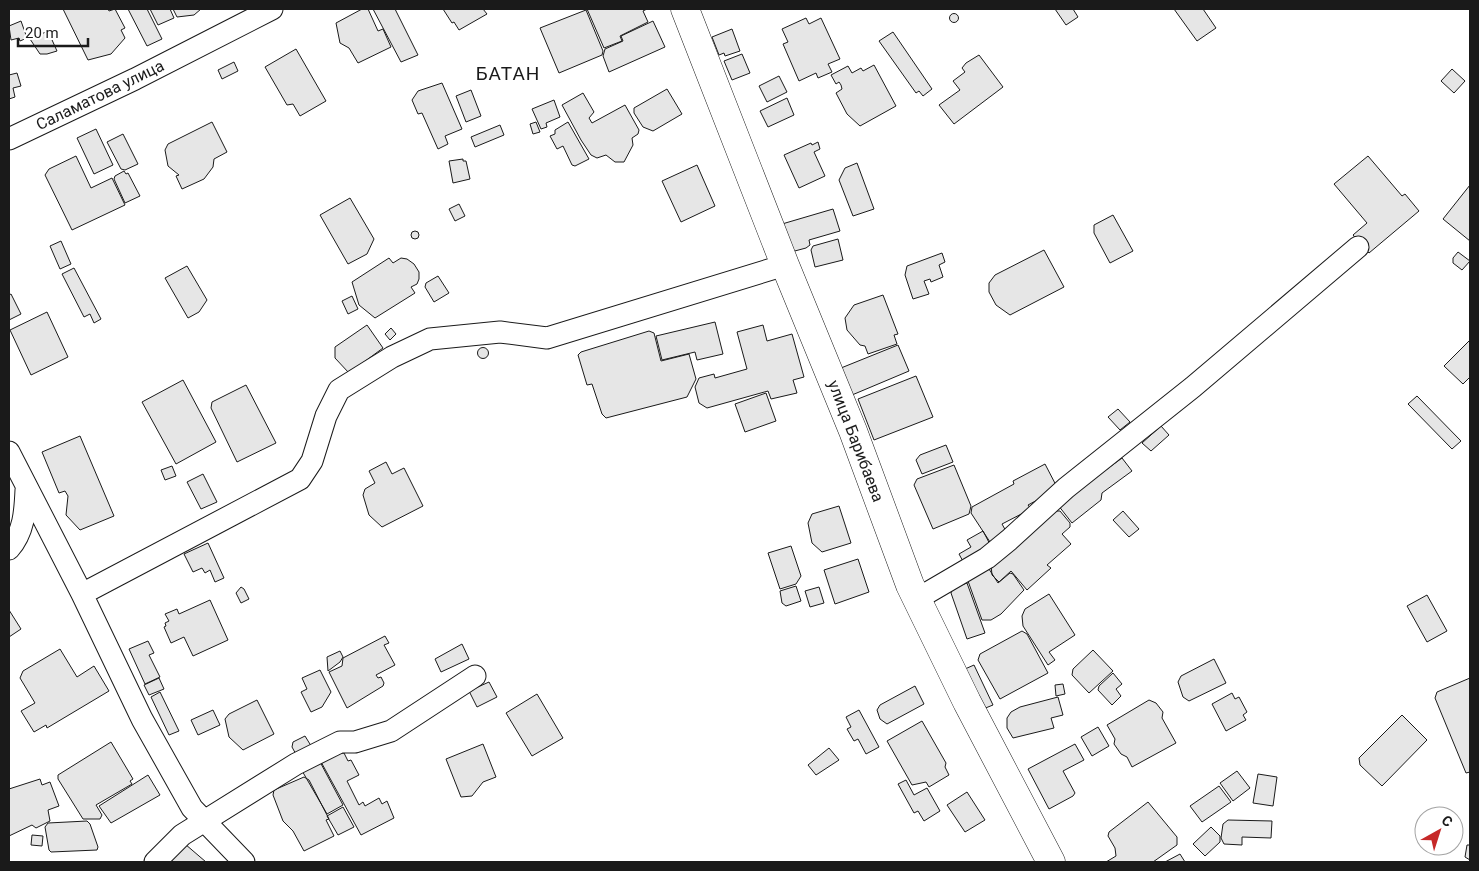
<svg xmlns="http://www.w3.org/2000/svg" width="1479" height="871" viewBox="0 0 1479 871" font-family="Roboto,sans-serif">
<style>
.building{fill:#e6e6e6;stroke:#1a1a1a}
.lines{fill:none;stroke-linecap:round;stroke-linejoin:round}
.street-casing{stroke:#1a1a1a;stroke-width:23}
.secondary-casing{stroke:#1a1a1a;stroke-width:29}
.street{stroke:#fff;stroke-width:21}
.secondary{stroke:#fff;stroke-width:28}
.labels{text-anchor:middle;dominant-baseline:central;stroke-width:4;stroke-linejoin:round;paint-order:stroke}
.street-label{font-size:16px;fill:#1a1a1a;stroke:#fff}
.quarter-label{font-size:19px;letter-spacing:1px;fill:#1a1a1a;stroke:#fff}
</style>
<rect width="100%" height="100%" fill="#fff"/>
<!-- building -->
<path class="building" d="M63 9H108L109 11 115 9 125 28 121 30 125 38 111 54 88 60Z
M128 9H147L162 39 147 46Z
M150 9H170L174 18 158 25Z
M173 9H201L194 15 177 17Z
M362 9H368L378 31 383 29 391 47 358 63 349 48 340 43 336 23Z
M373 9H395L418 55 401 62Z
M443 9H483L487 14 459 30 454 22 452 23Z
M587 9H647L643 11 648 22 620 36 622 41 604 48Z
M1055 9H1073L1078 17 1066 25Z
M1174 9H1203L1216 28 1197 41Z
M586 10 603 51 602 55 559 73 540 28Z
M949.5 18a4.5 4.5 0 1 1 9 0a4.5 4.5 0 1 1-9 0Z
M806 18 809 24 821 18 840 59 828 64 832 72 818 78 816 73 799 81 783 44 788 42 782 29Z
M21 21 27 38 20 41 19 38 11 40 9 26Z
M653 21 665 47 609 72 603 56 605 49 623 41 621 36Z
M732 29 740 51 725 56 724 53 719 55 712 37Z
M48 31 57 51 47 54H40L30 39Z
M893 32 932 89 923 96 919 91 916 93 879 41Z
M296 49 326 101 300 116 293 104 287 105 265 67Z
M742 54 750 73 732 80 724 61Z
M979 55 1003 87 954 124 939 105 960 90 953 81 965 72 962 68 966 63Z
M234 62 238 71 222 79 218 70Z
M874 65 896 106 860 126 847 114 836 93 842 89 841 85 839 82 836 84 831 75 848 66 852 73 861 68 863 71Z
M1452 69 1465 81 1454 93 1441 81Z
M17 73 21 86 13 88 15 97 9 99V75Z
M779 76 787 92 767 102 759 86Z
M442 83 462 129 445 136 448 144 438 149 422 113 418 114 412 100 418 91Z
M667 89 682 114 653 131 643 127 634 113V108Z
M471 90 481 116 466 122 456 96Z
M583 93 594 112 589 118 592 123 625 105 639 130 638 134 632 138 633 145 624 162H615L606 155 597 158 591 155 581 140 562 105Z
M787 98 794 115 768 127 760 111Z
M554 100 560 117 546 123 547 127 541 129 532 109Z
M212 122 227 152 214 159 213 167 204 179 182 189 176 176 179 175 168 166 165 150 168 144Z
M536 122 540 132 533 134 530 124Z
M568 122 589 159 575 166 572 165 563 146 557 149 550 136 555 134V130Z
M500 125 504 135 475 147 471 137Z
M96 129 113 165 94 174 77 138Z
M123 134 138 164 125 170 121 169 107 142Z
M818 142 820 149 814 152 825 176 799 188 784 155 811 143 812 145Z
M76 156 91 188 112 178 125 205 72 230 45 175 49 169Z
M1368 156 1402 196 1405 194 1419 211 1369 253 1353 235 1367 223 1334 184Z
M463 159V161H466L470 179 453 183 449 161Z
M857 163 874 209 853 216 839 180 845 168Z
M697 165 715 206 681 222 662 181Z
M124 171 126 174 128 173 140 196 125 203 114 179 115 176Z
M1470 185V241L1443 219Z
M350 198 374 239 367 254 348 264 320 215Z
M459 204 465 216 455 221 449 209Z
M833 209 840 231 809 240 810 245 806 248 791 252 782 224Z
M1113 215 1133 251 1110 263 1094 233V225Z
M411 235a4 4 0 1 1 8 0a4 4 0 1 1-8 0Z
M838 239 843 260 815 267 811 250 813 246Z
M61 241 71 264 60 269 50 246Z
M1044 250 1064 287 1010 315 996 305 989 292V283L995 275Z
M1458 252 1470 261 1462 270 1453 263V258Z
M942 253 945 262 939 265 943 277 931 282 930 279 924 281 929 294 913 299 905 275 907 266Z
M389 258 393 263 401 258 407 259 414 264 419 272V279L417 284 411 287 415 293 375 318 359 305 352 282Z
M187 266 207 300 199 312 188 318 165 278Z
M74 268 101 319 94 323 90 314 84 317 62 274Z
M438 276 449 293 434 302 425 287 426 283Z
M11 294 21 314 9 320V295Z
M883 295 898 334 894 335 897 344 868 354 865 346 860 345 847 330 845 318 854 305Z
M352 296 358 309 348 314 342 301Z
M47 312 68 357 31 375 10 330Z
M715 322 723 354 697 360 695 352 662 360 656 336Z
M367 325 383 348 349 373 335 358V347Z
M763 325 767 341 792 334 804 377 793 380 797 393 771 399 768 391 707 408 699 403 695 387 699 378 714 374 715 378 747 369 737 332Z
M391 328 396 334 390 340 385 334Z
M649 331 654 333 661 361 689 354 696 379 687 397 606 418 602 414 592 384 587 385 578 355 581 352Z
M1470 340V377L1463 384 1444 366Z
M898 345 909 371 852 395 841 368Z
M477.5 353a5.5 5.5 0 1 1 11 0a5.5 5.5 0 1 1-11 0Z
M916 376 933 417 874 440 858 399Z
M183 380 216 442 176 464 142 402Z
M246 385 276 443 237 462 211 408 212 402Z
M766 393 776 421 745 432 735 404Z
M1417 396 1461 441 1452 449 1408 404Z
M1118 409 1130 422 1120 430 1108 417Z
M1161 426 1169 435 1151 451 1142 443Z
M80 436 114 516 80 530 66 515 68 496 65 491 59 493 42 452Z
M946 445 953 462 922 474 916 460 920 455Z
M1122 458 1132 471 1102 493 1101 500 1072 523 1058 505Z
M386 462 392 474 404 468 423 506 382 527 369 515 363 495 365 489 375 483 369 471Z
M1045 464 1058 489 1028 505 1031 509 1002 524 1007 533 990 542 971 513 972 507 1014 484 1013 481Z
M954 465 971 506 969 514 933 529 914 485 917 479Z
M172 466 176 476 165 480 161 470Z
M203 474 217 502 201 509 187 482Z
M839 506 851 543 822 552 812 543 808 523 812 514Z
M1055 511H1060L1070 523V527L1062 534 1071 544 1047 565 1051 568 1027 590 1011 571 999 582 992 575 991 565Z
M1123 511 1139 529 1129 537 1113 520Z
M983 531 993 550 965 565 959 554 971 547 967 540Z
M208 543 224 578 215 582 210 570 205 573 202 568 193 572 184 554Z
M791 546 801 576 796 584 780 589 768 553Z
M858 559 869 592 835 604 824 570Z
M989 569 998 583 1010 573 1013 574 1024 590 1001 614 991 620H982L968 581Z
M967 583 985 633 967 639 951 593 953 588Z
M796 586 801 601 786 606 782 603 780 591Z
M241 587 244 589 249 599 241 603 236 593Z
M819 587 824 603 810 607 805 591Z
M1049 594 1075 635 1049 652 1055 660 1048 665 1023 626 1022 616 1025 609Z
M1427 595 1447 631 1427 642 1407 606Z
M210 600 228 640 193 656 184 637 171 643 164 627 166 626 165 623 169 621 165 614 177 609 179 614Z
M9 610 21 629 9 637Z
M1022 631 1027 634 1048 673 1000 699 978 660 980 654Z
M385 636 389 643 384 645 395 665 376 675 378 678 381 677 384 683 383 686 347 708 329 672 342 666 343 658Z
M148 641 154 653 149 655 160 677 145 684 129 649Z
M462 644 469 659 441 672 435 659Z
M60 649 77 677 94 666 109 691 47 728 46 725 34 732 21 711 35 703 20 678 23 671Z
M1093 650 1113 671 1089 693 1072 675 1073 669Z
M340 651 343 657 340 662 328 671 327 657Z
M1214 659 1226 683 1189 701 1183 697 1178 682 1181 676Z
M974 665 993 705 983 709 965 669Z
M320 670 331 692 322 707 311 712 301 692 307 689 302 678Z
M1113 673 1122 684 1116 689 1121 696 1112 705 1098 690 1099 686Z
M159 678 164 689 149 695 144 685Z
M1470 678V772L1466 773 1435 698 1437 692Z
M489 682 497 697 477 707 469 691Z
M1063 684 1065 694 1056 696 1055 685Z
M915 686 924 704 887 724 880 719 877 710 880 705Z
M160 692 179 731 169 735 151 697Z
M1232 693 1235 699 1239 697 1247 712 1243 715 1246 720 1226 731 1212 704Z
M537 694 563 738 532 756 506 713Z
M1058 697 1063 715 1051 718 1054 728 1013 738 1007 728V718L1011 712 1020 707Z
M257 700 274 734 243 750 229 737 225 719 229 714Z
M1149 700 1156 703 1163 712 1162 718 1176 743 1132 767 1127 757 1121 754 1114 744 1115 739 1107 725Z
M213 710 220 725 198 735 191 720Z
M859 710 879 747 866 754 858 739 854 741 847 729 851 727 846 717Z
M1402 715 1427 740 1382 786 1360 765 1359 758Z
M922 721 946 763 945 767 949 775 929 787 926 782 912 785 887 741Z
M1098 727 1109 746 1092 756 1081 737Z
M305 736 313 749 298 758 292 747 293 742Z
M111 742 133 779 130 781 132 784 96 805 102 815 100 819H83L58 779V775Z
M483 744 496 777 483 782 472 796 461 797 446 759Z
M1075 744 1084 760 1063 771 1075 793 1073 796 1049 809 1028 769Z
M829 748 839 760 816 775 808 765Z
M344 753 348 761 351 760 359 775 347 781 359 805 363 802 365 806 379 798 382 804 387 801 394 818 361 835 320 760 332 754Z
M319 760 343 805 327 814 301 769Z
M1237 771 1250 788 1233 801 1220 783Z
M1258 774 1277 777 1273 806 1253 803Z
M148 775 160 795 111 823 99 806Z
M304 777 309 780 329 819 326 820 334 836 304 851 293 831 283 821 273 795 274 790Z
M40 779 42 785 50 782 59 806 48 810 50 821 36 828 32 825 9 836V789Z
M906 780 914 795 927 788 940 811 924 821 918 811 914 813 898 784Z
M1219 786 1231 802 1202 822 1190 806Z
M967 792 985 820 965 832 947 805Z
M1148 802 1177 837V845L1153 862H1106L1116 856 1115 848 1108 836 1109 832Z
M343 807 354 827 338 835 327 816Z
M1228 820 1272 821 1271 838 1242 837V845L1224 844 1221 838 1223 824Z
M87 821 90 824 98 847 97 850 51 852 49 850 45 827 48 823Z
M1211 827 1220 836V842L1205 856 1193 844Z
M32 835 43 836 42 846 31 845Z
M185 844 206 862H169Z
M1467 845H1470V860L1465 857Z
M1180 854 1185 862H1165Z"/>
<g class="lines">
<defs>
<path id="street" d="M9 139 135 79 272 9
M9 452 82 594 142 719 192 808 244 862
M9 549C24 532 25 512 26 490
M82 594 300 479 312 461 326 416 339 390 392 357 430 339 500 332 547 338 785 265
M917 599 987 558 1009 540 1066 488 1193 387 1358 247
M155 862 182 835 296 764 340 742H355L391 731 475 676"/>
<path id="secondary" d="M685 9 785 265 853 431 910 585 967 702 1051 862"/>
</defs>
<!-- street casing -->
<use href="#street" class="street-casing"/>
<!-- secondary casing -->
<use href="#secondary" class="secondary-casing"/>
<!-- street -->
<use href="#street" class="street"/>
<!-- secondary -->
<use href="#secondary" class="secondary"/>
</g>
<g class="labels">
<!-- street labels -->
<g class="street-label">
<text transform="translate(100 95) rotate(-26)">Саламатова улица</text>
<text transform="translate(856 441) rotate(69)">улица Барибаева</text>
</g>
<!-- quarter labels -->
<g class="quarter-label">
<text x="508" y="73">БАТАН</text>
</g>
</g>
<!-- border -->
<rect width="1479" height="871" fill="none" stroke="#1a1a1a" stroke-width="20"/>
<!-- north arrow -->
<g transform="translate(1439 831) rotate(39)"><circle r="24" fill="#ffffff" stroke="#a3a3a3"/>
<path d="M0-4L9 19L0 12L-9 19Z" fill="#c62828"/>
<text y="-8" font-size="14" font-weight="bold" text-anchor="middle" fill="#1a1a1a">С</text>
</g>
<!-- scale -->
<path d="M18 38v8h70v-8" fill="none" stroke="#1a1a1a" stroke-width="2.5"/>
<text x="25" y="38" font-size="15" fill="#1a1a1a" stroke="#ffffff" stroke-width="4" paint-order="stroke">20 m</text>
</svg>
